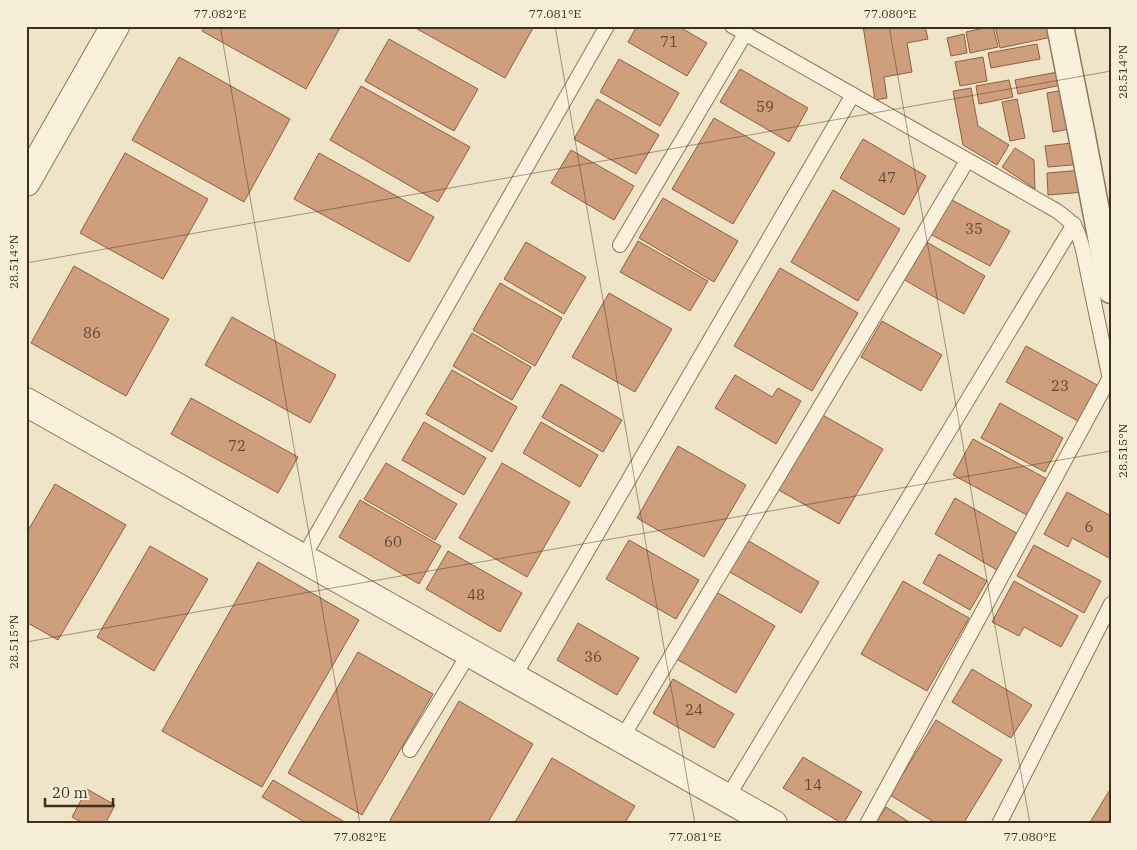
<svg xmlns="http://www.w3.org/2000/svg" width="1137" height="850" viewBox="0 0 1137 850" font-family="'IBM Plex Serif',serif">
<style>
.building{fill:#cf9f7d;stroke:#8d5f41}
.lines{fill:none;stroke-linecap:round;stroke-linejoin:round}
.service-casing{stroke:#8d765c;stroke-width:16}
.minor-casing{stroke:#8d765c;stroke-width:29}
.tertiary-casing{stroke:#8d765c;stroke-width:30}
.service{stroke:#faf1dc;stroke-width:14}
.minor{stroke:#faf1dc;stroke-width:26}
.tertiary{stroke:#faf1dc;stroke-width:28}
.ticks{fill:none;stroke:#3d2e20;stroke-width:1;stroke-opacity:0.45}
.labels{text-anchor:middle;dominant-baseline:central;stroke-width:5;stroke-linejoin:round;paint-order:stroke}
.number-label{font-size:15px;fill:#624a37}
.neatline{fill:none;stroke:#3d2e20;stroke-width:2}
.ticks-label{font-size:12px;text-anchor:middle;fill:#3d2e20}
</style>
<rect width="100%" height="100%" fill="#f0e4c8"/>
<!-- building -->
<path class="building" d="M205 26H341L306 89 202 31Z
M412 26H529L533 28 505 78Z
M637 26H678L707 43 687 76 628 42Z
M863 26H925L928 39 907 43 912 72 884 77 887 98 875 100Z
M993 26 998 47 970 53 966 32Z
M995 26H1050L1052 37 1000 48Z
M964 34 967 53 951 56 947 38Z
M389 39 478 89 454 131 365 81Z
M1037 44 1040 59 991 68 988 53Z
M179 57 290 119 244 202 132 140Z
M983 57 987 81 960 86 955 62Z
M619 59 679 93 660 126 600 92Z
M740 69 808 108 789 142 720 102Z
M1063 71 1066 84 1018 94 1015 80Z
M1009 80 1013 97 979 104 976 86Z
M361 86 470 147 438 202 330 140Z
M971 88 978 126 1009 145 997 165 963 145 953 91Z
M1064 90 1070 129 1053 132 1047 93Z
M597 99 659 135 636 174 574 139Z
M1017 99 1025 138 1010 141 1002 102Z
M714 118 775 153 733 224 672 189Z
M863 139 926 176 904 215 840 178Z
M1081 142 1083 164 1048 167 1045 146Z
M1015 148 1034 160 1035 189 1002 167Z
M571 150 634 186 614 220 551 183Z
M125 153 208 199 163 279 80 233Z
M319 153 434 217 409 262 294 199Z
M1083 170 1085 192 1048 195 1047 173Z
M833 190 900 229 858 301 791 262Z
M663 198 738 241 714 282 639 238Z
M950 199 1010 231 990 266 930 234Z
M638 241 708 281 690 311 620 272Z
M925 241 985 276 964 314 903 279Z
M526 242 586 277 564 314 504 279Z
M74 266 169 319 126 396 31 343Z
M780 268 858 313 812 391 734 346Z
M500 283 562 318 535 366 473 330Z
M609 293 672 329 635 392 572 357Z
M232 317 336 375 310 423 205 365Z
M882 321 942 355 921 391 861 357Z
M472 333 531 367 512 400 453 366Z
M1026 346 1099 386 1080 422 1006 382Z
M452 370 517 407 492 452 426 414Z
M735 375 772 397 778 388 801 401 776 444 715 408Z
M561 384 622 420 603 452 542 417Z
M191 398 298 457 278 493 171 434Z
M1000 403 1063 438 1045 472 981 438Z
M819 413 883 449 839 524 775 488Z
M424 422 486 458 464 495 402 460Z
M541 422 598 455 580 487 523 453Z
M973 439 1047 479 1027 515 953 475Z
M678 446 746 485 704 557 637 518Z
M386 463 457 504 435 540 364 499Z
M502 463 570 502 527 577 459 538Z
M55 484 126 525 58 640 26 622V534Z
M1067 492 1111 516V559L1072 538 1068 547 1044 534Z
M955 498 1018 534 997 570 935 534Z
M360 500 441 546 419 584 339 537Z
M629 540 699 580 676 619 606 579Z
M747 540 819 582 801 613 728 571Z
M1034 545 1101 581 1084 613 1017 576Z
M150 546 208 579 154 671 97 637Z
M448 551 522 593 500 632 426 589Z
M939 554 987 581 970 610 923 583Z
M258 562 359 620 262 787 162 731Z
M903 581 969 618 927 691 861 654Z
M1014 581 1078 616 1061 647 1024 627 1019 636 992 622Z
M713 590 775 626 736 693 673 657Z
M578 623 639 658 617 695 557 660Z
M358 652 433 694 362 815 288 773Z
M972 669 1032 705 1011 738 952 702Z
M673 679 734 714 714 748 653 713Z
M459 701 533 744 487 824H397L390 820Z
M936 720 1002 760 963 824H937L890 795Z
M803 757 862 792 843 824 783 788Z
M552 758 635 806 624 824H514Z
M273 780 348 824H308L262 797Z
M1111 788V824H1089Z
M87 789 115 805 105 824H85L72 817Z
M886 807 912 824H875Z"/>
<g class="lines">
<defs>
<path id="service" d="M732 26 1057 211C1076 225 1077 227 1083 250L1111 384
M620 245 745 34
M303 558 607 26
M514 677 852 96
M622 738 967 161
M410 750 470 652
M727 798 1074 224
M867 824 1109 379
M999 824 1111 604"/>
<path id="minor" d="M1060 26 1081 131 1111 290"/>
<path id="tertiary" d="M26 182 115 26
M26 402 773 824"/>
</defs>
<!-- service casing -->
<use href="#service" class="service-casing"/>
<!-- minor casing -->
<use href="#minor" class="minor-casing"/>
<!-- tertiary casing -->
<use href="#tertiary" class="tertiary-casing"/>
<!-- service -->
<use href="#service" class="service"/>
<!-- minor -->
<use href="#minor" class="minor"/>
<!-- tertiary -->
<use href="#tertiary" class="tertiary"/>
</g>
<!-- ticks -->
<path class="ticks" d="M220 26 360 824M555 26 695 824M889 26 1030 824M26 263 1111 71M26 642 1111 451"/>
<g class="labels">
<!-- number labels -->
<g class="number-label">
<text x="669" y="41">71</text>
<text x="765" y="106">59</text>
<text x="887" y="177">47</text>
<text x="974" y="228">35</text>
<text x="92" y="332">86</text>
<text x="1060" y="385">23</text>
<text x="237" y="445">72</text>
<text x="1089" y="526">6</text>
<text x="393" y="541">60</text>
<text x="476" y="594">48</text>
<text x="593" y="656">36</text>
<text x="694" y="709">24</text>
<text x="813" y="784">14</text>
</g>
</g>
<!-- border -->
<rect width="1137" height="850" fill="none" stroke="#f7eed8" stroke-width="55"/>
<!-- scale -->
<path d="M45 798v8h68v-8" fill="none" stroke="#3d2e20" stroke-width="2.5"/>
<text x="52" y="798" font-size="15" fill="#3d2e20" stroke="#f7eed8" stroke-width="4" paint-order="stroke">20 m</text>
<rect x="28" y="28" width="1082" height="794" class="neatline"/>
<g class="ticks-label">
<text x="220" y="18">77.082°E</text>
<text x="555" y="18">77.081°E</text>
<text x="890" y="18">77.080°E</text>
<text transform="translate(1123 72) rotate(-90)" y="4">28.514°N</text>
<text transform="translate(14 262) rotate(-90)" y="4">28.514°N</text>
<text transform="translate(1123 451) rotate(-90)" y="4">28.515°N</text>
<text transform="translate(14 642) rotate(-90)" y="4">28.515°N</text>
<text x="360" y="841">77.082°E</text>
<text x="695" y="841">77.081°E</text>
<text x="1030" y="841">77.080°E</text>
</g>
</svg>
